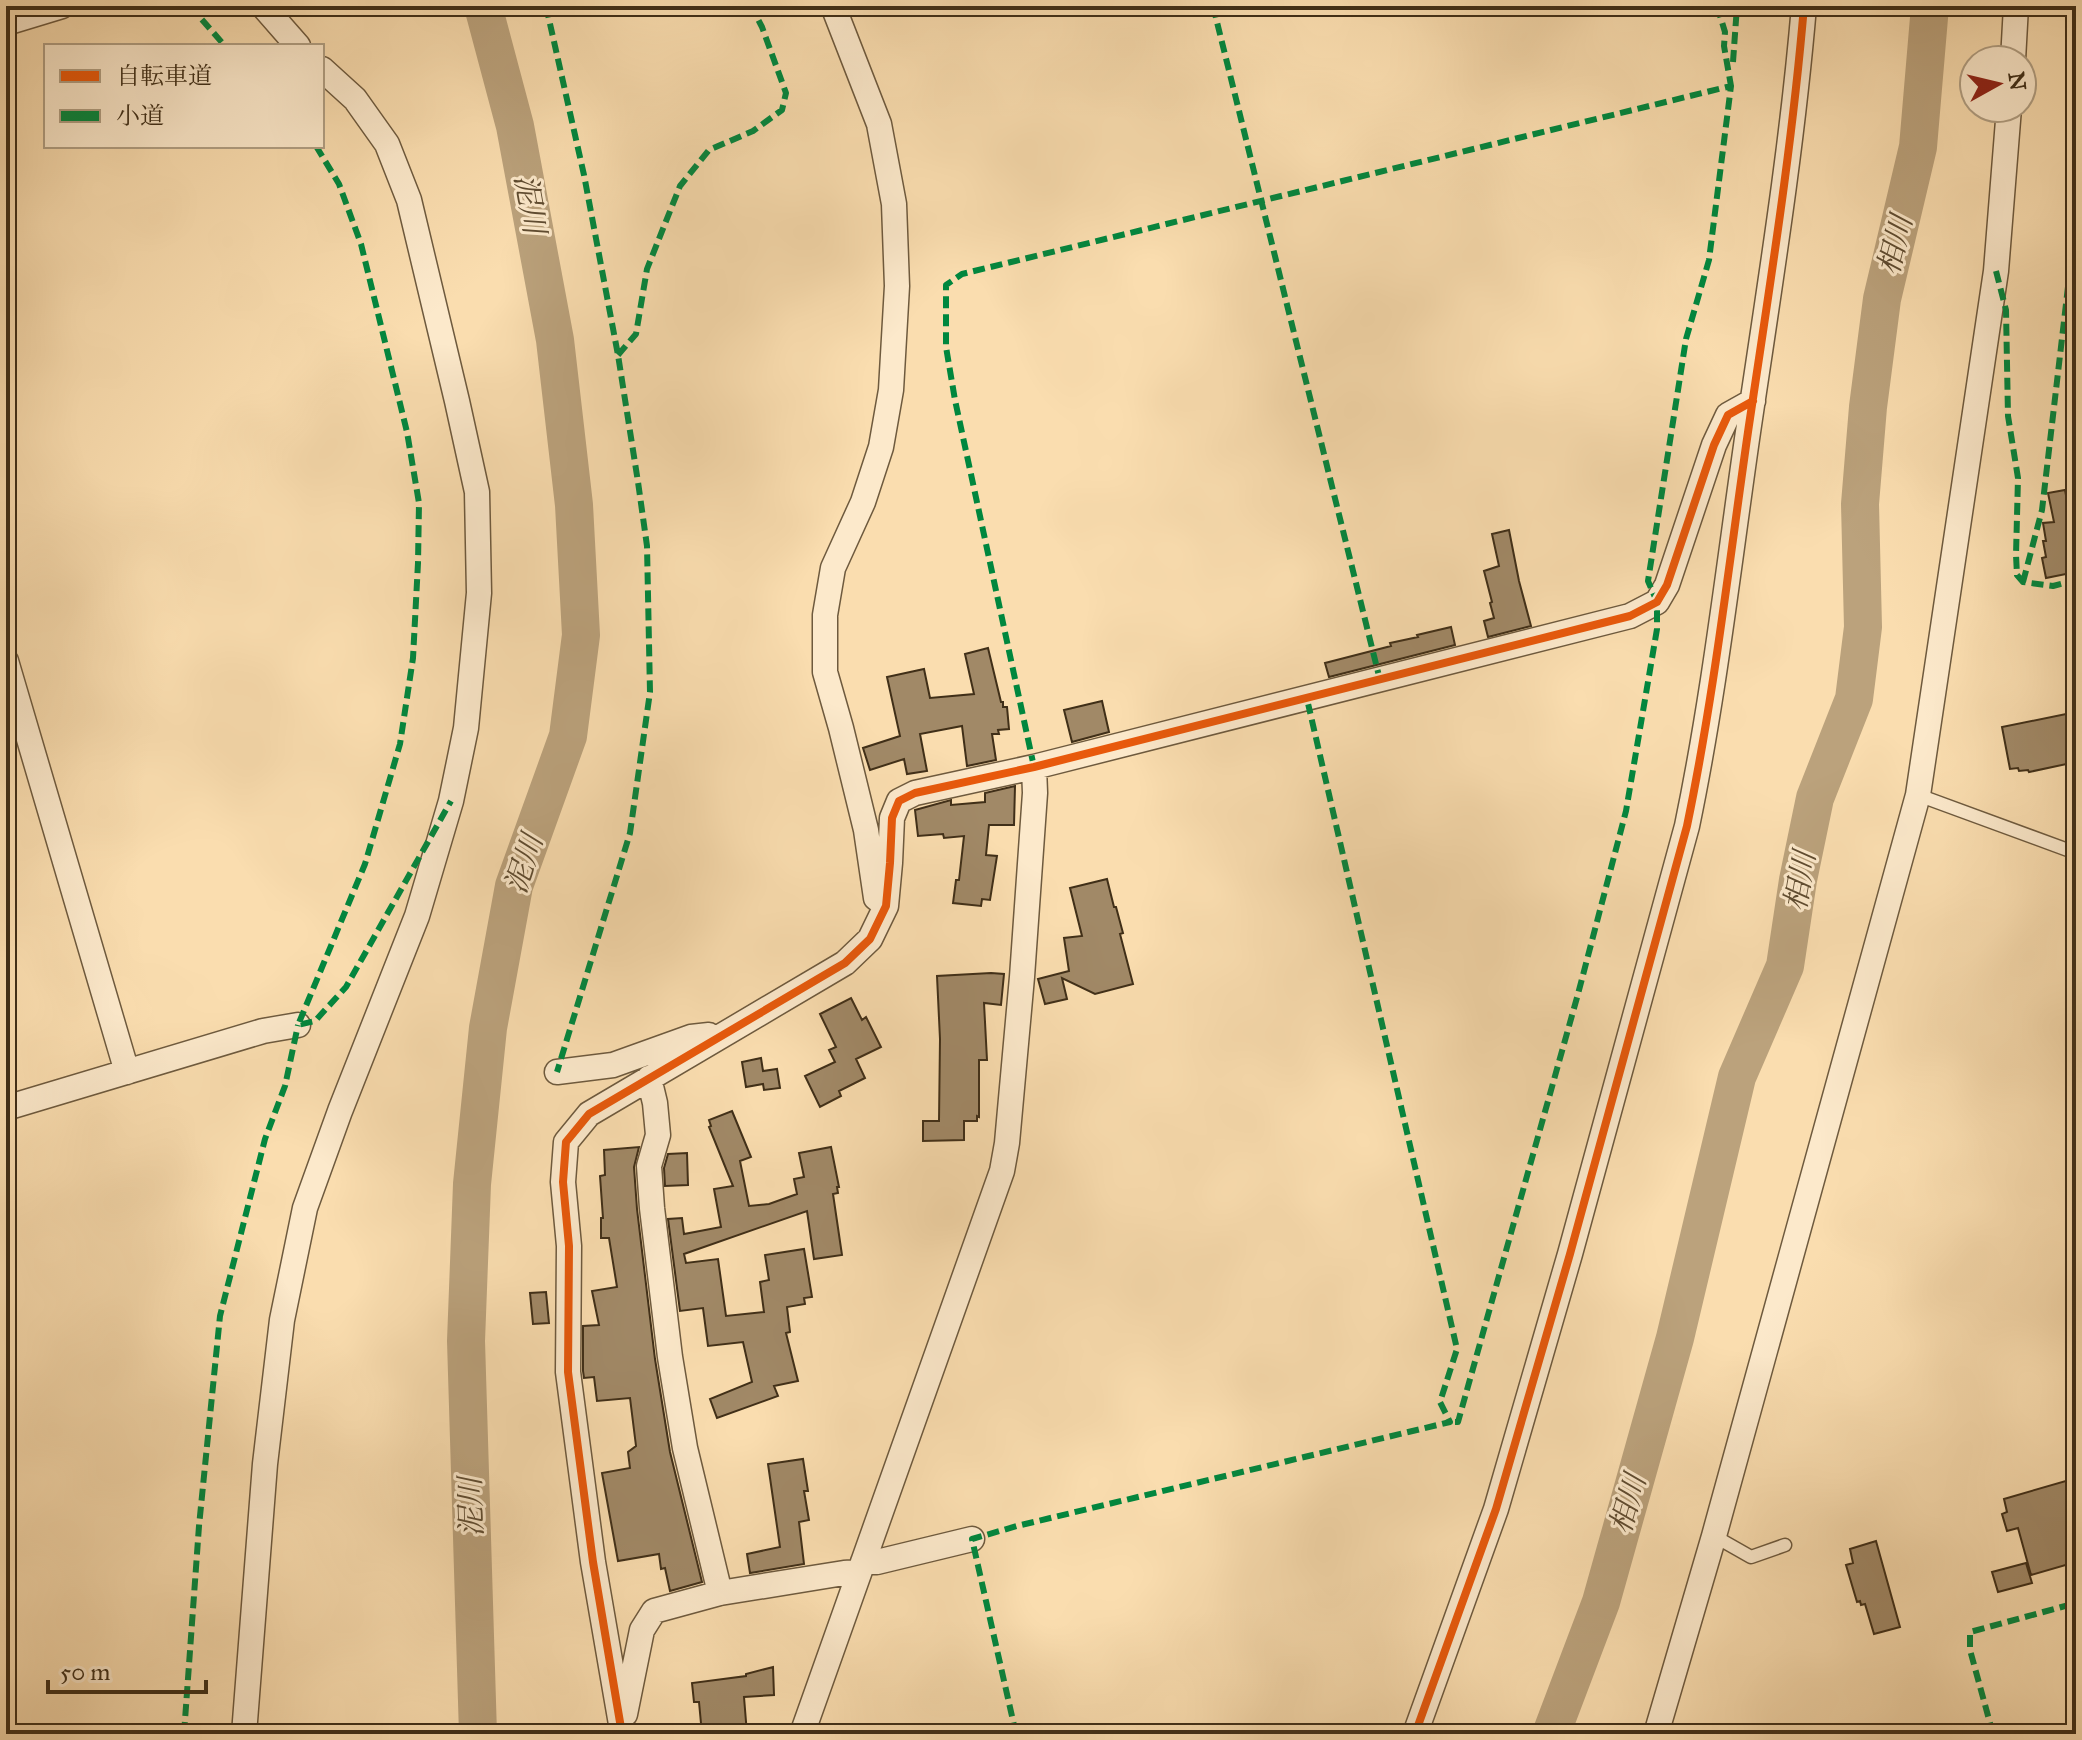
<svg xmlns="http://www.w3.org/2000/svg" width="2082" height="1740" viewBox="0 0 2082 1740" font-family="'IM FELL Great Primer','Noto Serif JP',serif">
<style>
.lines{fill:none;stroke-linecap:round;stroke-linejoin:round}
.river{stroke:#bba27c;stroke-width:38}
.building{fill:#a18967;stroke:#402f18;stroke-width:2}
.lane-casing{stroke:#6e5a3e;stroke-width:15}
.street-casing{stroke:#6e5a3e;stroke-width:27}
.lane{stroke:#fce9cb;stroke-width:12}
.street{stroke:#fce9cb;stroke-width:24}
.quiet{stroke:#00873e;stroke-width:6;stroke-dasharray:12 6;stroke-linecap:butt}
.cycleway-casing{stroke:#fce9cb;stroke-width:13}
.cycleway{stroke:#e8590c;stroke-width:8}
.labels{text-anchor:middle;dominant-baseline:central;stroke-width:6;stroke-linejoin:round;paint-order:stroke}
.water-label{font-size:30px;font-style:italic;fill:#5f4c31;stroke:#fce9cb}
</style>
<rect width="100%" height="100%" fill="#faddaf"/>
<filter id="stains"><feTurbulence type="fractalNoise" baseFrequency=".0025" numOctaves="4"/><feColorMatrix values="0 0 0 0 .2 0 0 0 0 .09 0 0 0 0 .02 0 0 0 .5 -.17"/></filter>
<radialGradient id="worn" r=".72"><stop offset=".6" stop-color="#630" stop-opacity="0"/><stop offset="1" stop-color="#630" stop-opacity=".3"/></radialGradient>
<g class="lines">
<!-- river -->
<path class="river" d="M478 1734 466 1341 472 1184 488 1028 514 886 568 736 581 635 574 505 555 340 515 126 483 6
M1551 1734 1601 1602 1675 1338 1737 1077 1785 966 1798 880 1815 798 1854 699 1863 627 1860 504 1868 407 1882 299 1918 147 1930 6"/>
</g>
<!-- building -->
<path class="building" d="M2065 490 2076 547V572L2046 578 2042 558 2046 557 2043 541H2046L2043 523 2054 522 2048 493Z
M1509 530 1519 581 1531 626 1488 637 1484 621 1494 618 1490 603 1492 602 1484 571 1499 566 1492 534Z
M1451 627 1455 645 1329 677 1325 663 1391 646 1390 643 1418 637 1417 635Z
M988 648 1001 702H1003V707H1007L1009 729 998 730 999 734H992L996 760 967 766 962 726 920 734 927 771 907 774 904 759 870 770 863 748 900 736 887 677 924 669 930 698 974 694 965 654Z
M1102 701 1109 732 1072 742 1064 710Z
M2076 712V762L2029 772 2028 770 2019 771 2018 768 2010 769 2002 727Z
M1015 786 1014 825H989L986 855 997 856 990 900 982 899 981 906 953 903 956 880H959L964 836 944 838 943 834 918 836 915 810 951 800V805L985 802V793Z
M1107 879 1114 907H1116L1123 933 1120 934 1133 984 1095 994 1062 978 1067 999 1045 1004 1038 979 1069 971 1064 938 1082 936 1070 888Z
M991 973 1004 974 1001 1005 984 1003 987 1060H979V1117L977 1116V1121H964V1140L923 1141V1121H939L940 1039 937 976Z
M851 998 862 1020 866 1017 881 1047 856 1059 865 1078 839 1091 841 1096 820 1107 805 1076 835 1062 829 1050 836 1047 820 1014Z
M761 1058 763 1071 777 1069 780 1088 764 1090 763 1084 746 1087 742 1062Z
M732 1111 751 1157 740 1161 749 1206 769 1204 797 1194 794 1179 804 1177 799 1153 831 1147 839 1187H837L838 1193 833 1194 842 1255 814 1259 807 1211 684 1254 686 1263 718 1259 726 1316 764 1312 760 1282 769 1280 765 1255 804 1249 812 1297 804 1298 805 1304 787 1307 790 1332 786 1333 798 1381 774 1386 778 1396 717 1418 710 1399 752 1382 743 1342 708 1346 703 1308 680 1311 668 1219 682 1218 684 1234 721 1227 714 1189 733 1186 709 1127 711 1126 709 1120Z
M639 1147 634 1167 637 1209 655 1359 670 1452 702 1582 670 1591 665 1568 661 1569 659 1554 618 1561 602 1473 630 1468 628 1452 636 1446 630 1398 597 1401 594 1377 584 1378 583 1371V1326L599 1325 592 1291 617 1287 609 1238H601V1218H603L600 1176 605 1175 604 1150Z
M687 1153 688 1185 665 1186 664 1168 668 1154Z
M546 1292 549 1323 533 1324 530 1293Z
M803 1459 808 1491H804L809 1520 799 1522 804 1564 750 1573 747 1554 780 1547 768 1464Z
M2076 1478V1562L2031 1575 2018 1528 2007 1531 2002 1514 2007 1512 2004 1499Z
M1876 1541 1900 1627 1874 1634 1865 1604 1861 1605 1860 1601 1857 1602 1846 1565 1853 1563 1850 1549Z
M2026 1563 2032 1583 1998 1592 1992 1572Z
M773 1667 774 1695 744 1697 747 1734H702L699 1702H694L692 1683 746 1676V1674Z"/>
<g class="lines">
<defs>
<path id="lane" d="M1918 795 2076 853
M1714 1536 1751 1557 1785 1545"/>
<path id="street" d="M263 6 298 46
M833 6 879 124 894 204 897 286 891 390 881 447 863 502 833 568 825 615V672L841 728 866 830 876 898 881 902
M6 23 62 6
M2013 60 2016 6
M6 661 127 1072
M557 1072 613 1065 691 1037 709 1035
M649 1078 655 1103 658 1135 649 1166 652 1208 670 1357 685 1448 720 1593
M6 1108 263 1031 298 1025
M863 1562H877L972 1539
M625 1714 642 1630 654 1611 720 1593 844 1573 859 1572
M622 1730 593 1562 568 1372 569 1246 563 1182 566 1142 589 1114 845 963 870 939 886 906 890 863 892 818 899 801 915 793 1034 767 1630 616 1657 602 1667 585 1714 445 1728 415 1753 401
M244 1734 265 1464 282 1320 305 1208 340 1111 417 916 451 801 466 728 479 593 477 492 457 401 409 200 387 144 355 99 322 69
M802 1734 1002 1171 1007 1143 1022 977 1035 793 1034 767
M1415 1734 1496 1509 1570 1254 1687 826C1714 696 1729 563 1748 432 1769 290 1792 149 1804 6
M1656 1734 1714 1536 1918 795 1996 271 2009 108"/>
</defs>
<!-- lane casing -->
<use href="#lane" class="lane-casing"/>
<!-- street casing -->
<use href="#street" class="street-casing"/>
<!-- lane -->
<use href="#lane" class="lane"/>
<!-- street -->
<use href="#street" class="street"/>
<!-- quiet -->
<path class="quiet" d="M190 6 225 46
M546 6 584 175 618 355 638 482 647 546 650 692 630 833 557 1072
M1213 6 1380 680
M1717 6 1725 32 1724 46 1731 86
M1733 62 1737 6
M316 146 339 184 361 244 407 432 419 503 418 563 413 658 400 744 365 864 298 1025 315 1021 346 987 451 801
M1996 271 2006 310 2008 416 2018 478 2016 555 2017 575 2023 582 2053 586 2076 580
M618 355 636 334 647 269 680 186 709 150 753 131 782 110 786 93 762 27 751 6
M2023 582 2042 510 2071 261 2074 224 2069 146 2076 66
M1034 767 955 400 946 347V285L962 274 1731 86 1709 260 1686 339 1648 581 1657 602V629L1626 811 1578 994 1458 1422H1450
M184 1734 199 1526 220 1316 265 1139 285 1086 298 1025
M1016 1734 972 1539 1017 1526 1450 1422 1440 1402 1457 1349 1307 699
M1993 1734 1970 1650V1632L2076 1603"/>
<defs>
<path id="cycleway" d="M622 1734 593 1562 568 1372 569 1246 563 1182 566 1142 589 1114 845 963 870 939 886 906 890 863 892 818 899 801 915 793 1034 767 1630 616 1657 602 1667 585 1714 445 1728 415 1753 401
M1415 1734 1496 1509 1570 1254 1687 826C1714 696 1729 563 1748 432 1769 290 1792 149 1804 6"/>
</defs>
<!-- cycleway casing -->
<use href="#cycleway" class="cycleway-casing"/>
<!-- cycleway -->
<use href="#cycleway" class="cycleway"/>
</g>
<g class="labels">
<!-- water labels -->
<g class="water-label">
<text transform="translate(530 204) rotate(80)">泥川</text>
<text transform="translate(1895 245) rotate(-76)">相川</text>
<text transform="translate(524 864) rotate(-72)">泥川</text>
<text transform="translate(1800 881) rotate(-80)">相川</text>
<text transform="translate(1628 1504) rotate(-74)">相川</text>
<text transform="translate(471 1507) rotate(-92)">泥川</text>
</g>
</g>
<!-- margin -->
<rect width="2082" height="1740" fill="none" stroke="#faddaf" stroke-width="32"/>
<rect x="8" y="8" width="2066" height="1724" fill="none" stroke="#402f18" stroke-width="4"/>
<rect x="16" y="16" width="2050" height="1708" fill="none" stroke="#402f18" stroke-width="2"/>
<!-- legend -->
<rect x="44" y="44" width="280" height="104" fill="#fce9cb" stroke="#b19f83" stroke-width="2"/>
<rect x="60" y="70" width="40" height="12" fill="#e8590c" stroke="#b19f83" stroke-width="2"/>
<text x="116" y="84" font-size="24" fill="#402f18">自転車道</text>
<rect x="60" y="110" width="40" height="12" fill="#00873e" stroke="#b19f83" stroke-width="2"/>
<text x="116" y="124" font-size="24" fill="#402f18">小道</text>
<!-- north arrow -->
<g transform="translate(1998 84) rotate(82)"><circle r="38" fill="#fce9cb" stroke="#b19f83" stroke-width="2"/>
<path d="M0-6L14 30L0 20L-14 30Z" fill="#8f2418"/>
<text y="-12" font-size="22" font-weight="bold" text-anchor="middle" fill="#402f18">N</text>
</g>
<!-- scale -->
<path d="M48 1680v12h158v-12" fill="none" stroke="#402f18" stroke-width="4"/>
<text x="60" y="1680" font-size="24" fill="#402f18" stroke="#fce9cb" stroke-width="6" paint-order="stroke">50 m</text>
<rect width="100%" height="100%" filter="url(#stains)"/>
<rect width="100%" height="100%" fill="url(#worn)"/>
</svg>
